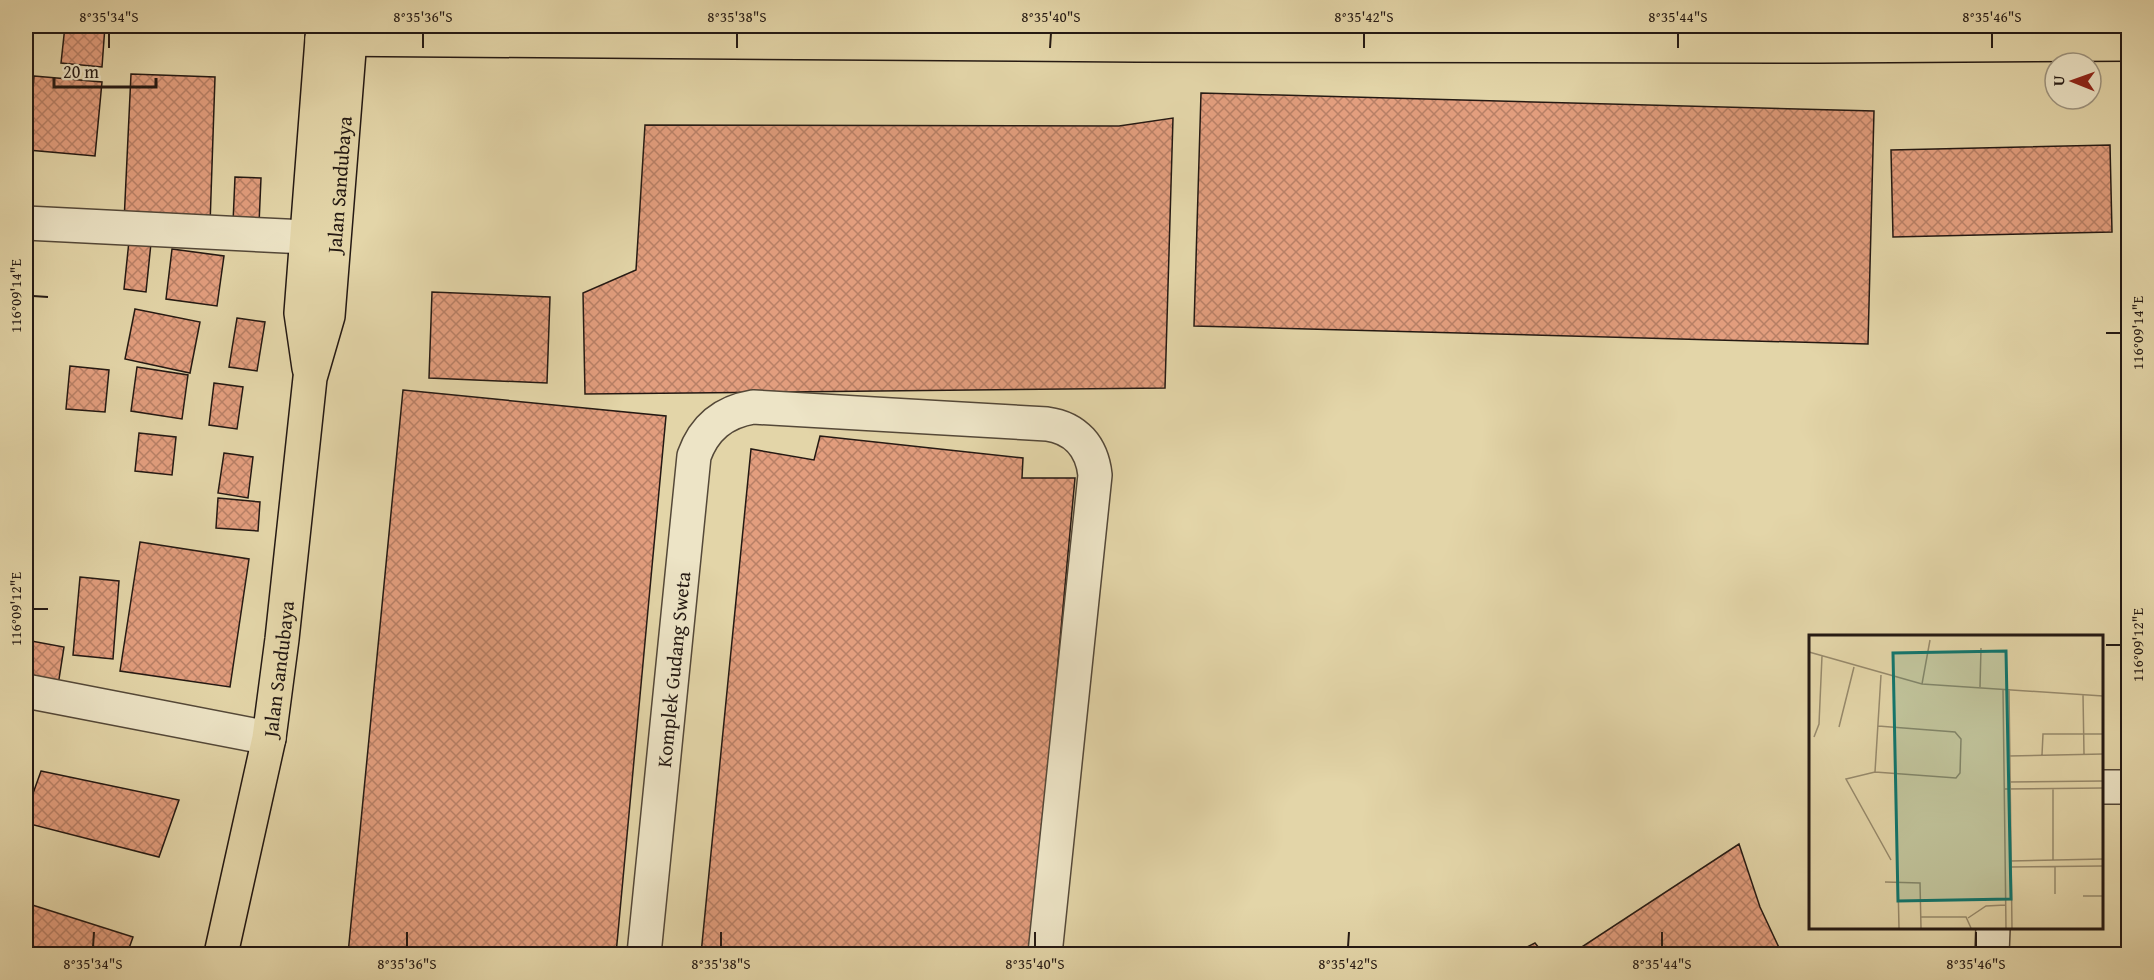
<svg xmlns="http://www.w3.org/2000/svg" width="2154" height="980" viewBox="0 0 2154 980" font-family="'Gentium Book Plus',serif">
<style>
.building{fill:url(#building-cross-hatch);stroke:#241913;stroke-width:1.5}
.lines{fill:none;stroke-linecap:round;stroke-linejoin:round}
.minor-casing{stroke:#544838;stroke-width:36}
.major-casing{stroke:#241913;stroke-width:36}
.highway-casing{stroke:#241913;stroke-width:36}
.minor{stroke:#ede4c6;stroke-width:33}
.major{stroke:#e3d5a8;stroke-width:33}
.highway{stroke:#e3d5a8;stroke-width:33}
.ticks{fill:none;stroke:#241913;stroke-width:2}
.labels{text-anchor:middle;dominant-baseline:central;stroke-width:6;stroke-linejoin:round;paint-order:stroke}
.street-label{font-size:20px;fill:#241913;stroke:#ede4c6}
.inset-road{fill:none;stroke:#978a6c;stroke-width:1.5}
.view{fill:#0f766e;fill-opacity:0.15;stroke:#0f766e;stroke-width:3}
.inset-edge{fill:none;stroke:#241913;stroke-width:3}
.neatline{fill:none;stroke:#241913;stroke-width:2}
.ticks-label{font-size:15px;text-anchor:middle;fill:#241913}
</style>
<defs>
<pattern id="building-cross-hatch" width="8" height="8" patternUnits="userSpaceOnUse" patternTransform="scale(1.5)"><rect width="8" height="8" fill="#e39e7e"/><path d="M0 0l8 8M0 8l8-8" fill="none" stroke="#b88066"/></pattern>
</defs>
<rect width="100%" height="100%" fill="#e3d5a8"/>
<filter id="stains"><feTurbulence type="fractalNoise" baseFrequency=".00333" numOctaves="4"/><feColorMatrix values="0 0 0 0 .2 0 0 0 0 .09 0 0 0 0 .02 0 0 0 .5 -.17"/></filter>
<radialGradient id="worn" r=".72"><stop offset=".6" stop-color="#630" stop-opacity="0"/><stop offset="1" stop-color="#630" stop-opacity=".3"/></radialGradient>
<!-- building -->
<path class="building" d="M26 26H29L31 58H26Z
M65 26H105L102 67 61 63Z
M131 74 215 77 210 225 124 222Z
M34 76 102 82 95 156 28 150Z
M1201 93 1874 111 1868 344 1194 326Z
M1173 118 1165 388 585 394 583 293 636 270 645 125 1119 126Z
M2110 145 2112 232 1893 237 1891 150Z
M235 177 261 178 259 224 233 223Z
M129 241 151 243 146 292 124 289Z
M172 249 224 256 217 306 166 299Z
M432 292 550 297 547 383 429 378Z
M135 309 200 322 190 373 125 359Z
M237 318 265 322 257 371 229 367Z
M70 366 109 370 105 412 66 409Z
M137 367 188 375 182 419 131 411Z
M214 383 243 387 237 429 209 425Z
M403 390 666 416 616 954H348Z
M139 433 176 437 172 475 135 471Z
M820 436 1023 458 1022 478H1075L1031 954H701L751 449 814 460Z
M224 453 253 457 248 498 218 493Z
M218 498 260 502 258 531 216 528Z
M140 542 249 559 230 687 120 671Z
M80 577 119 581 113 659 73 655Z
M26 640 64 647 57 692 26 687Z
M41 771 179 800 159 857 26 823V813Z
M1739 844 1760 907 1782 954H1571Z
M26 903 133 937 127 954H26Z
M1535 943 1544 954H1513Z"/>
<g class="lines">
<defs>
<g id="minor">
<path d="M26 223 306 237"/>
<path d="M26 691 269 738"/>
<path d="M2102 787H2128"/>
<path id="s1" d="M644 954 694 456C704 428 723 412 753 407L1047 424C1076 428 1092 447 1095 475L1045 954"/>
<path d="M1992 954 1993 928"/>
</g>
<path id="major" d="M322 39 1137 45 1819 46 2128 44"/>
<g id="highway">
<path d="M309 368 301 313 323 26"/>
<path id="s2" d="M221 954 269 738 282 639 310 378 328 316 351 26"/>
</g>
</defs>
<!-- minor casing -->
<use href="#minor" class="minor-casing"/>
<!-- major casing -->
<use href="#major" class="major-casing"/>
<!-- highway casing -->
<use href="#highway" class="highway-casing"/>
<!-- minor -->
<use href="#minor" class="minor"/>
<!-- major -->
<use href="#major" class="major"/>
<!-- highway -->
<use href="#highway" class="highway"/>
</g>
<!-- ticks -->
<path class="ticks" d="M109 48V33M423 48V33M737 48V33M1050 48 1051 33M1364 48V33M1678 48V33M1992 48V33M33 296 48 297M2106 333H2121M33 609H48M2106 645H2121M93 947 94 932M407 947V932M721 947V932M1035 947V932M1348 947 1349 932M1662 947V932M1976 947V932"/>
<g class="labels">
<!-- street labels -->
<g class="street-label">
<text stroke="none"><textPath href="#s2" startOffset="780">Jalan Sandubaya</textPath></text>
<text stroke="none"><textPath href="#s2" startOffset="291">Jalan Sandubaya</textPath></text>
<text stroke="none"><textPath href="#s1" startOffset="286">Komplek Gudang Sweta</textPath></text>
</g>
</g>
<!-- overview -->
<g transform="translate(1809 635)">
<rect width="294" height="294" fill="#e3d5a8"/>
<path class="inset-road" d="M0 17 113 49 294 61M113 49 121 5M171 52 172 13M194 54 197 293M200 54 203 293M274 60 275 119M69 91 146 97 152 104 151 138 147 143 66 137 37 144 82 225M30 92 45 32M5 102 10 89 13 21M233 120 234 99H294M200 121 294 119M66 137 72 40M200 147 294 146M195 154 294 153M244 225V154M201 226 294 224M246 231V259M201 232 294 231M76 247 111 248 112 293M89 248 90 293M274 261H294M112 282H157L162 293M159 283 177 271 197 270"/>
<path class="view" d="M197 16 202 264 89 266 84 18Z"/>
<rect width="294" height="294" class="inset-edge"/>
</g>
<!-- margin -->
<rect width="2154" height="980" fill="none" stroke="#e3d5a8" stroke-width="66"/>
<!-- north arrow -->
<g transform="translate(2073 81) rotate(271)"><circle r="28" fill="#ede4c6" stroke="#9d937e" stroke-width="1.5"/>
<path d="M0-4.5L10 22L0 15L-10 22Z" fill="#8f2418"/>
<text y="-9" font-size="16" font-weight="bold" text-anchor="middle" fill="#241913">U</text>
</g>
<!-- scale -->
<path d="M54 78v9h102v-9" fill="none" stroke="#241913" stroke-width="3"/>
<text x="63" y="78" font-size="18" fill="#241913" stroke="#ede4c6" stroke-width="4.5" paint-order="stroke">20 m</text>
<rect x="33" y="33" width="2088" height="914" class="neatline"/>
<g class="ticks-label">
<text x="109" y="22">8°35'34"S</text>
<text x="423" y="22">8°35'36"S</text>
<text x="737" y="22">8°35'38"S</text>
<text x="1051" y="22">8°35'40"S</text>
<text x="1364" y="22">8°35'42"S</text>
<text x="1678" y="22">8°35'44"S</text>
<text x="1992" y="22">8°35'46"S</text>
<text transform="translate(16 296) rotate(-90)" y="5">116°09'14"E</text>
<text transform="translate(2138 333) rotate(-90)" y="5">116°09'14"E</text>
<text transform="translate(16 609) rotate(-90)" y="5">116°09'12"E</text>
<text transform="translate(2138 645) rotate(-90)" y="5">116°09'12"E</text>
<text x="93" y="969">8°35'34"S</text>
<text x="407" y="969">8°35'36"S</text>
<text x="721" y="969">8°35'38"S</text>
<text x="1035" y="969">8°35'40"S</text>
<text x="1348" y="969">8°35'42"S</text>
<text x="1662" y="969">8°35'44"S</text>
<text x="1976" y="969">8°35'46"S</text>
</g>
<rect width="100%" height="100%" filter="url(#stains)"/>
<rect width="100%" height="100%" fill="url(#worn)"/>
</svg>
